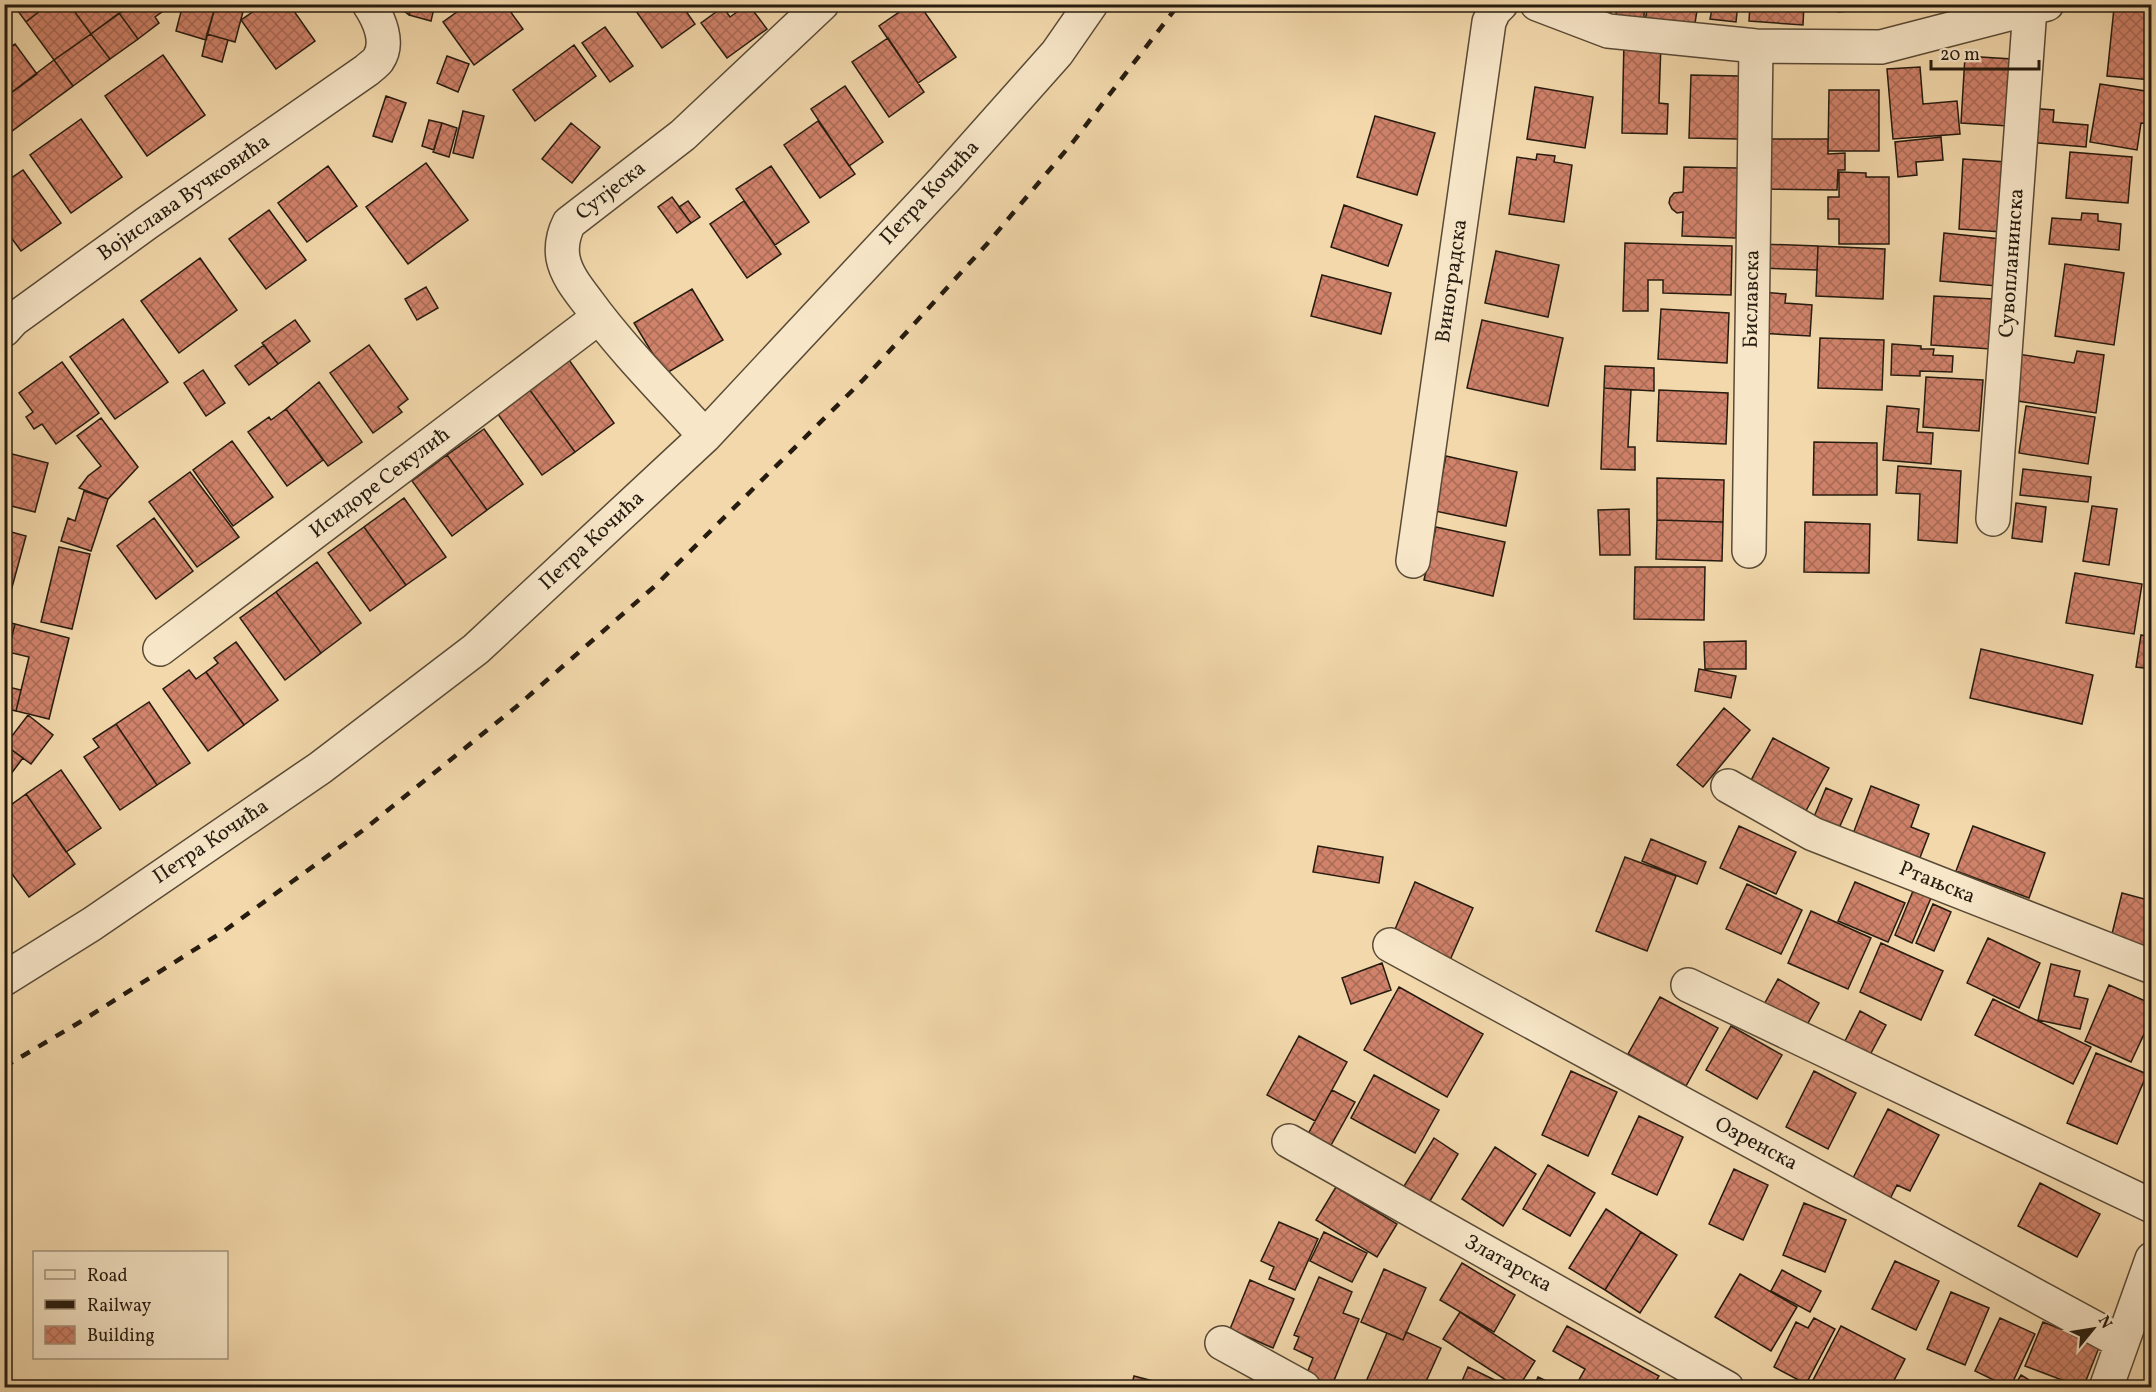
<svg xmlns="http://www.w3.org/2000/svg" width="2156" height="1392" viewBox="0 0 2156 1392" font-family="Vollkorn,serif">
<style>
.building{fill:url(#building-cross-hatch);stroke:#261b0f;stroke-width:1.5}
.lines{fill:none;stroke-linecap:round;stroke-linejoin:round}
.minor-casing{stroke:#594a36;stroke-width:36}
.minor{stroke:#f7e6c8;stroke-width:33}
.rail{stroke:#261b0f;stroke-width:4.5;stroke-dasharray:10 10;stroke-linecap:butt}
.labels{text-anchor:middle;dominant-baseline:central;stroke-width:4.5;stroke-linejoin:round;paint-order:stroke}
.street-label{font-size:21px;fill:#261b0f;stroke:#f7e6c8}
</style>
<defs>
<pattern id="building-cross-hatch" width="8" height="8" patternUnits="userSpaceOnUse" patternTransform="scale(1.5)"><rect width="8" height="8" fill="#d0826b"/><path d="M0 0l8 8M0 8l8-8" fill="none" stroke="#a96a56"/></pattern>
</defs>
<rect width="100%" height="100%" fill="#f2d8ab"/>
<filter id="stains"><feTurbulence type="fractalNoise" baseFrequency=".00333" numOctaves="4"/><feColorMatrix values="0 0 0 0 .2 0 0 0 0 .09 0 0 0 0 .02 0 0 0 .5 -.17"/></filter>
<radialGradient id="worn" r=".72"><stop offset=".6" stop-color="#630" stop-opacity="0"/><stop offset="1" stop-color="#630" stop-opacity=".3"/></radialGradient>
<!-- building -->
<path class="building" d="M19 4H37L41 10 26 22 15 7Z
M49 4H69L91 34 54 60 26 22Z
M69 4H120L124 10 91 34Z
M130 4H167L169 7 155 17 159 23 138 39 119 13Z
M183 4H216L206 40 176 31Z
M216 4H245L235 42 207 34Z
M264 4H289L315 41 276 69 241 20Z
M395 4H412L409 15Z
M412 4H435L431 21 409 15Z
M468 4H505L523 29 474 65 443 22Z
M530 4H556L555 11Z
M631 4H681L695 24 662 48Z
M748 4 767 29 727 58 701 23 723 7 730 17Z
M911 4H919L956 57 918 83 879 26Z
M1589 4H1612L1609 24 1587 21Z
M1617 4H1645L1643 26 1615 25Z
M1648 4H1698L1693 36 1644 27Z
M1713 4H1738L1736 22 1710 19Z
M1750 4H1804L1803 25 1749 21Z
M1838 4H1896V7L1838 12Z
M1944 4H1975V6L1944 8Z
M2114 8 2152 12V80L2107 76Z
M119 13 138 39 110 59 91 34Z
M605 27 633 66 610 82 582 43Z
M91 34 110 59 73 86 54 60Z
M207 34 228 40 222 62 202 56Z
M888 38 924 92 889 117 852 62Z
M1624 40 1661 42 1659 103 1668 104 1667 134 1622 133Z
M15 44 37 74 4 98V51Z
M574 45 596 76 535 121 513 90Z
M163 55 205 115 147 156 105 96Z
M447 56 469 64 458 92 437 83Z
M1965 56 2012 59 2008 126 1961 123Z
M54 60 73 86 4 137V98Z
M1920 67 1923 104 1957 101 1960 134 1893 139 1887 69Z
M1691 75 1739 76 1738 139 1689 138Z
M2100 84 2152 92V124L2141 123 2137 150 2090 142Z
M845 86 883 142 849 166 811 109Z
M1535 87 1593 97 1585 148 1527 139Z
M1829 90H1879V151H1828Z
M386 96 406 103 392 142 373 136Z
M2029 108 2054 110 2053 122 2088 125 2086 147 2027 142Z
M463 111 484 116 473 158 453 153Z
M1375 116 1435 133 1417 195 1357 177Z
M81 119 122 177 71 213 30 155Z
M429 120 442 123 434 150 422 146Z
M818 121 855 174 820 198 784 145Z
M442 123 457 128 449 157 433 152Z
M571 123 600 147 572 183 542 159Z
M1941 137 1943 160 1916 162 1917 175 1898 177 1895 142Z
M1761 139H1828V154L1845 153V170H1838L1837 190 1761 189Z
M2070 152 2132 157 2128 203 2066 198Z
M1537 154 1555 156 1554 162 1572 165 1564 222 1509 214 1517 157 1536 160Z
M1963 159 2007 162 2002 232 1959 229Z
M426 163 468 220 408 264 366 207Z
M328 166 357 206 307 242 278 203Z
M771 166 809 222 775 245 736 189Z
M1684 167 1738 168 1736 238 1682 236 1683 212 1677 213 1672 209 1669 203 1670 198 1674 193 1683 192Z
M23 170 61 223 21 251 4 228V183Z
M1839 172 1866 173V177H1889V244H1839V219H1828V197H1839Z
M672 197 691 223 677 233 658 207Z
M688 201 700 217 691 223 679 207Z
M744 201 781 254 747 278 710 224Z
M1344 205 1402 225 1388 266 1331 247Z
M269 210 306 260 266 289 229 239Z
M2082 213 2098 214V221L2121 224 2119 250 2049 244 2052 218 2081 220Z
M1944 233 2001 239 1997 286 1940 281Z
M1625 243 1732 246 1731 295 1663 293V280H1648V311H1623Z
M1761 244 1818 246 1817 270 1760 268Z
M1818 246 1885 249 1883 299 1816 296Z
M1496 251 1559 265 1548 317 1485 303Z
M200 258 237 310 179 353 141 301Z
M2065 264 2124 273 2114 345 2055 336Z
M1322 275 1391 293 1381 334 1311 316Z
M426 287 438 308 417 320 405 299Z
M692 289 723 340 665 374 634 323Z
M1760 292 1786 294 1785 303 1812 305 1810 336 1757 333Z
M1934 296 1994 299 1991 349 1931 345Z
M1661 309 1729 313 1727 363 1658 359Z
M123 319 168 382 115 419 70 357Z
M295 320 310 341 278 364 262 343Z
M1482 320 1563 338 1548 406 1467 388Z
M1820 338 1884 340 1882 390 1818 388Z
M1892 344 1921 346V349H1934L1933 355 1953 356 1952 372 1920 371V376L1891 375Z
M264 345 278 364 249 385 235 366Z
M369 345 408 399 398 407 402 412 373 433 330 373Z
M2077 351 2104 355 2096 413 2011 400 2018 354 2074 363Z
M569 360 614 423 575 452 529 389Z
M62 362 99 413 56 444 42 424 34 429 26 417 33 412 19 393Z
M1605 366 1654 368V391L1604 388Z
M203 370 225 403 206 416 184 383Z
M1926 377 1983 380 1979 431 1923 427Z
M319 382 362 442 328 466 286 409Z
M1604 388 1631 390 1628 447H1635V470L1601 469Z
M529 389 575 452 542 475 497 413Z
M1659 390 1728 393 1726 444 1657 441Z
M1887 406 1919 409 1917 432 1933 433 1931 464 1883 460Z
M2026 406 2095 417 2088 464 2019 453Z
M286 409 323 460 287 486 248 432 269 417 271 420Z
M101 418 138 467 108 499 79 488 88 476 101 466 77 436Z
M484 429 523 484 487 510 447 455Z
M232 441 273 497 233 526 193 470Z
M1814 442 1877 443V495H1813Z
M4 452 48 463 35 512 11 506 8 517 4 516Z
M447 455 487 510 452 536 412 481Z
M1446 456 1517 472 1506 526 1435 511Z
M1898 466 1961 471 1957 543 1918 540 1920 494 1896 493Z
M2023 469 2091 477 2088 502 2020 495Z
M190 472 239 537 197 567 149 502Z
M1657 478 1724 480 1723 522 1657 520Z
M84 491 108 499 91 551 61 541 68 518 75 521Z
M404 498 446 557 406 585 364 527Z
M2016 503 2046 507 2042 542 2012 538Z
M2092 506 2117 509 2109 565 2083 561Z
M1629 509 1630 555H1600L1598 510Z
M154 518 193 571 156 599 117 546Z
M1657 520 1723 522 1722 561 1656 559Z
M1805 522 1870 524 1869 573 1804 572Z
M364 527 406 585 370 611 328 553Z
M1436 527 1505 542 1493 596 1424 580Z
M4 530 26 536 11 591 4 589Z
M59 547 90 554 72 629 41 622Z
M317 562 361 623 321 653 276 592Z
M1635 567H1705L1704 620 1634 619Z
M2075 573 2142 584 2134 634 2066 623Z
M276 592 321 653 285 680 240 618Z
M4 621 15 624 8 652 4 651Z
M15 624 69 638 49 719 16 711 29 657 8 652Z
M2141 635 2152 637V669L2136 667Z
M1746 641V669H1705L1704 642Z
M236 642 278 700 244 725 206 672 218 663 214 658Z
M1981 649 2093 675 2082 724 1970 698Z
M1699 669 1736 676 1731 698 1695 691Z
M189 670 196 679 206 672 244 725 208 751 163 689Z
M4 686 21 690 16 711 4 708Z
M149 702 190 763 157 785 116 724Z
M1724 708 1750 730 1703 787 1677 765Z
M28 715 53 735 31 764 5 745Z
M116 724 157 785 120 810 84 757 99 747 93 739Z
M1773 738 1829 768 1801 820 1746 790Z
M5 745 23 758 4 783V746Z
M61 770 101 828 66 852 26 794Z
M1871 786 1919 805 1911 827 1929 834 1916 868 1850 842Z
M1826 788 1852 799 1836 835 1811 824Z
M26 794 75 864 29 897 4 863V810Z
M1739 826 1796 852 1776 894 1720 868Z
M1973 826 2045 853 2029 898 1956 871Z
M1651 839 1706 862 1697 884 1642 861Z
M1318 846 1383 857 1379 883 1313 872Z
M1625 857 1676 876 1647 951 1596 931Z
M1415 882 1473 908 1450 960 1393 934Z
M1855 882 1905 903 1888 942 1838 921Z
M1747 884 1802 910 1781 954 1726 929Z
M1913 891 1931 898 1912 943 1895 935Z
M2122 893 2152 901V952L2110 942Z
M1933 904 1951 912 1934 951 1916 943Z
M1811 911 1871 938 1848 989 1788 963Z
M1988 938 2040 963 2019 1008 1967 983Z
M1881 943 1943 971 1921 1020 1860 992Z
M1382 963 1391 990 1351 1004 1342 978Z
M2051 964 2080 971 2074 996 2088 999 2080 1029 2038 1020Z
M1778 979 1819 1003 1802 1034 1761 1010Z
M2109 985 2152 1004V1017L2131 1062 2085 1041Z
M1399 987 1483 1034 1447 1097 1364 1050Z
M1660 997 1718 1028 1686 1086 1628 1054Z
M1993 999 2091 1047 2073 1084 1975 1035Z
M1860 1011 1886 1025 1864 1066 1839 1053Z
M1731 1026 1782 1055 1757 1099 1706 1070Z
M1299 1036 1347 1062 1315 1121 1267 1095Z
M2096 1053 2147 1074 2117 1144 2067 1123Z
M1571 1071 1617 1092 1588 1156 1542 1135Z
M1814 1071 1856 1093 1828 1149 1786 1127Z
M1374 1075 1439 1110 1415 1153 1351 1118Z
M1332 1090 1355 1102 1330 1147 1308 1134Z
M1888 1109 1939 1135 1910 1191 1897 1185 1885 1209 1847 1190Z
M1639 1116 1683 1137 1657 1195 1612 1174Z
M1434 1138 1458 1154 1427 1206 1401 1191Z
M1495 1147 1536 1174 1503 1226 1462 1199Z
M1548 1165 1595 1193 1570 1236 1523 1209Z
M1734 1169 1768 1185 1743 1240 1709 1224Z
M2040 1183 2100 1214 2077 1257 2018 1226Z
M1336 1187 1397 1224 1377 1257 1316 1220Z
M1804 1203 1846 1220 1825 1272 1783 1255Z
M1606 1209 1641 1232 1605 1290 1569 1268Z
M1279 1222 1318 1239 1295 1290 1269 1279 1274 1267 1261 1261Z
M1324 1232 1367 1253 1352 1282 1310 1261Z
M1641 1232 1677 1255 1640 1313 1605 1290Z
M1895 1261 1939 1281 1916 1330 1872 1309Z
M1462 1263 1515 1295 1494 1332 1440 1300Z
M1384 1269 1426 1288 1403 1340 1361 1322Z
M1782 1270 1821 1291 1810 1312 1771 1291Z
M1740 1274 1797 1307 1771 1351 1715 1317Z
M1319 1277 1352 1292 1343 1313 1359 1319 1331 1388 1305 1378 1313 1358 1294 1349 1299 1337 1294 1335Z
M1250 1280 1294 1299 1273 1348 1230 1329Z
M1951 1292 1989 1308 1965 1365 1927 1349Z
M1460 1312 1535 1361 1518 1388 1443 1339Z
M1814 1318 1835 1329 1806 1384 1774 1367 1796 1322 1808 1328Z
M2000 1318 2035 1334 2010 1388 1975 1371Z
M2043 1322 2100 1345 2083 1388 2025 1366Z
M1567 1326 1659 1376 1652 1388 1575 1387 1585 1369 1553 1351Z
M1841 1326 1905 1359 1890 1388H1818L1811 1384Z
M1406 1332 1441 1348 1423 1388H1372L1365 1384 1387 1333 1403 1340Z
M1468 1367 1511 1388H1459Z
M2021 1375 2041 1387V1388H2013Z
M1134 1376 1180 1388H1131Z
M1538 1377 1561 1388H1533Z"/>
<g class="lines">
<defs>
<path id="minor" d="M1537 4 1608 31 1756 46 1881 47 2047 4
M4 330 13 320 147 223 367 70C370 67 375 64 378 60 390 43 379 19 369 4
M705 436C665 392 622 349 587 301 577 288 566 274 563 258 561 246 564 233 569 223L683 135 822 4
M1993 519 2030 8
M1749 551 1756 46
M1413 561 1489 22 1494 11 1501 4
M160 649 599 317
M1728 786 1813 834 2152 967
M1390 945 2121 1342
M4 979 92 924 320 768 476 649 705 436 944 180 1057 53 1091 4
M1688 985 2152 1206
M1289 1141 1727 1388
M1222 1343 1304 1388
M2106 1388 2152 1259"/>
</defs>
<!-- minor casing -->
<use href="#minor" class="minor-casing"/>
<!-- minor -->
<use href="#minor" class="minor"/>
<!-- rail -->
<path class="rail" d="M4 1067 80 1022 224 931 362 831 516 707 655 586 863 380 987 244 1073 142 1179 4"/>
</g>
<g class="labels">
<!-- street labels -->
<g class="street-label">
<text transform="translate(611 191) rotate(-38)">Сутјеска</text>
<text transform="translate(930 193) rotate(-47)">Петра Кочића</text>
<text transform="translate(184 198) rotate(-35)">Војислава Вучковића</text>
<text transform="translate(2012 263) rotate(-86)">Сувопланинска</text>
<text transform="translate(1452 281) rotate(-82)">Виноградска</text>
<text transform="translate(1752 299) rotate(-89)">Биславска</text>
<text transform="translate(380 483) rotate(-37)">Исидоре Секулић</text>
<text transform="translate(592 541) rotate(-43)">Петра Кочића</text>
<text transform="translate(211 842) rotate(-34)">Петра Кочића</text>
<text transform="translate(1937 883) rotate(22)">Ртањска</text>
<text transform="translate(1756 1144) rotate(28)">Озренска</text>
<text transform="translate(1508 1264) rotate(29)">Златарска</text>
</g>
</g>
<!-- margin -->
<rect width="2156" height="1392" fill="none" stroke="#f2d8ab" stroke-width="24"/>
<rect x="6" y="6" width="2144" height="1380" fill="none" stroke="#261b0f" stroke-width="3"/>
<rect x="12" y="12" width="2132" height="1368" fill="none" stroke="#261b0f" stroke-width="1.5"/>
<!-- legend -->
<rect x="33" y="1251" width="195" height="108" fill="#f7e6c8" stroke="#a3957e" stroke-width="1.5"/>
<rect x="45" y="1270" width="30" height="9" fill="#f7e6c8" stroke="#a3957e" stroke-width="1.5"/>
<text x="87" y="1281" font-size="18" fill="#261b0f">Road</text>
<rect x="45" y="1300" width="30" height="9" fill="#261b0f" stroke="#a3957e" stroke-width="1.5"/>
<text x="87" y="1311" font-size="18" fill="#261b0f">Railway</text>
<rect x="45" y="1326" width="30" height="18" fill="url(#building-cross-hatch)" stroke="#a3957e" stroke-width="1.5"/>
<text x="87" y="1341" font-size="18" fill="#261b0f">Building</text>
<!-- north arrow -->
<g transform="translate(2093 1329) rotate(60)" stroke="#f7e6c8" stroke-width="4.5" paint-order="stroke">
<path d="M0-4.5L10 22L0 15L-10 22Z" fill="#261b0f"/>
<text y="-9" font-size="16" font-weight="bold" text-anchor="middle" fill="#261b0f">N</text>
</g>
<!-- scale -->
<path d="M1931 60v9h108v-9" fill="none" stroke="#261b0f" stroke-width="3"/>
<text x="1940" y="60" font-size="18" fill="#261b0f" stroke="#f7e6c8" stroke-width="4.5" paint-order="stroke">20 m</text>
<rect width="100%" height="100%" filter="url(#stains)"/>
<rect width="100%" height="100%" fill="url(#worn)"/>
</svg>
